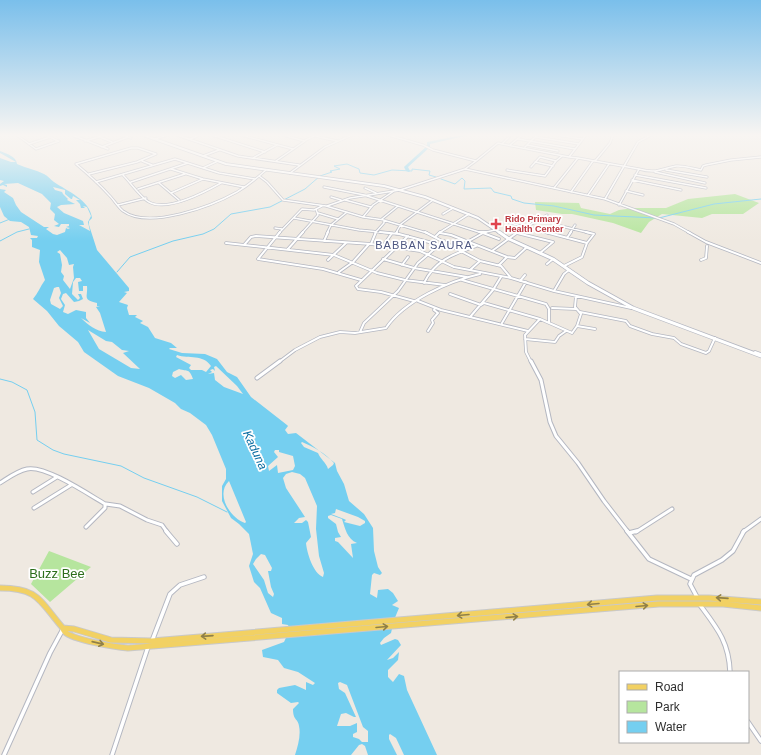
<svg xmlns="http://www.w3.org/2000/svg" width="761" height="755" viewBox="0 0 761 755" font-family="Helvetica,sans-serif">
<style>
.green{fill:#b6e59e}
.water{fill:#75cff0;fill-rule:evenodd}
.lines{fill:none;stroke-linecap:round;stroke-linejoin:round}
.stream{stroke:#75cff0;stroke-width:1}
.river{fill:#75cff0;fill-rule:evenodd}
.minor-far3-casing{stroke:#b4b7c1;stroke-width:3}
.minor-far2-casing{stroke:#b4b7c1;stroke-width:3.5}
.minor-far1-casing{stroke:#b4b7c1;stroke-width:5}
.minor-casing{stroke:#b4b7c1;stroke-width:5.5}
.secondary-far1-casing{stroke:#b4b7c1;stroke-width:3.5}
.secondary-casing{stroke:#b4b7c1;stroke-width:4.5}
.primary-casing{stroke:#c9c9c9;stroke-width:7}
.minor-far3{stroke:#fff;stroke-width:1.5}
.minor-far2{stroke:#fff;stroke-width:2}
.minor-far1{stroke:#fff;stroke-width:3}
.minor{stroke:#fff;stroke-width:3.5}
.secondary-far1{stroke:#fff;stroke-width:2}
.secondary{stroke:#fff;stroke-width:3}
.primary{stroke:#f2d163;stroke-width:5}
.oneway{stroke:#908048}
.health-dot{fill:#e0444e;stroke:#fff;stroke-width:1.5}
.labels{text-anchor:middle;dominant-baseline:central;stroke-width:3.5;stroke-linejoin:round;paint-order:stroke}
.far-health-label{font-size:9px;font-weight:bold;fill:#be3a42;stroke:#fff;text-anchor:start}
.far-quarter-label{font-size:11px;letter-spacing:1px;fill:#4d5680;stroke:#fff}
.water-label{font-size:12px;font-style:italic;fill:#0d6fa3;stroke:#fff}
.near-park-label{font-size:13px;fill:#2c6e1b;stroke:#fff}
</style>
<rect width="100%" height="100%" fill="#efe9e1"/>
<!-- green -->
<path class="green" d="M735 194 759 203 743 214H712L702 218 662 214 649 222 641 233 613 223 572 214H562L536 210 535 202 579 203 581 208 610 214 619 210 634 208H666L688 199Z
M49 551 91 567 50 602 31 584Z"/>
<!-- water -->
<path class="water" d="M0 151C7 154 16 156 17 164 26 168 36 170 44 174 48 176 51 180 54 182 67 191 90 200 92 218L89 221V225L97 250 129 288V291L124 292 127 293 119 302 128 305 127 308 129 315H137L135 317 143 321 140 323 148 327 155 338 171 343 177 348H170L169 349 182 353 205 354 217 359 227 372 237 377 251 397 287 425 288 426 285 430 288 434 296 433 335 463 337 471 344 484 349 501 364 514 373 528 374 551 378 567 382 573 380 575 374 573 372 575 370 594 377 598 378 590 388 589 393 593 398 601 392 605 399 608 394 620 391 633 384 638 380 643 381 645 395 639 398 640 401 645 387 660 393 658 399 652 398 660 388 670V677L393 682 399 674 404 676 407 690 437 755H404L396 738 390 734 389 735V739L397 755H368L365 746 362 744 359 745 351 755H295C298 746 301 735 299 726 298 718 293 721 293 709L299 703 298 702 291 703 277 693V690L279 688 295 685 306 690V682L313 685 315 683 298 672 284 668 278 660 263 657 262 650 284 642 290 629 288 625 282 624V618L271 613 260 588 254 582 249 566 253 554 249 534 239 524 231 518 222 501V486L226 479V469L212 435 206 425 190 413 181 409 175 403 149 388 118 376 84 352 78 342 59 326 47 311 33 299C38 293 40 287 45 280L39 262 40 250 32 247V240L30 238H37L38 236 31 235 29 227 21 222 10 221 4 216 0 207V189L6 190 4 192 13 198 16 205 21 212 44 227H49L46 229 53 234 57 235 65 232 66 228 68 229 70 228 66 227 69 226V224H61L59 227 54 226 59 224 54 220 55 214 50 209 51 203 42 194 18 183 4 184 7 185V187L3 185 0 186V184L4 181 0 180V158L11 162H16L0 153ZM53 187 65 190V194L71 199H72L73 196 80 200H76L80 204 81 208H85L83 206 87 207 91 216 88 222 90 231 79 225H84L83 221 64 213 57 207 61 205 75 204 67 200 68 199 63 194 58 193 63 194 62 192 55 190ZM60 250 67 258 69 265 74 264 73 267 74 278 70 289 63 280 64 276 61 272 62 265 60 254 57 252ZM76 278H80L82 281 78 282 79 291H83V286H87C88 297 82 300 97 303V306H100L96 307 100 313 106 332C96 331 88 325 81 318L90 323 86 318V312L76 310 68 314 63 312 65 305 61 299 63 294 66 293 74 302 79 301 83 299 81 294H78L80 298 78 300 72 294 73 282ZM57 287H59L61 293 59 298 63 306 60 309 51 304 50 300 54 288ZM88 330 106 341 112 342 122 350 129 351 123 353 140 369 131 368 99 349ZM177 355C189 359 203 354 211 366L206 372 202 370H191L189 368 191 365 176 357ZM216 366 237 386 243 394 224 387 215 380 214 373 208 374 212 372 210 370 213 369 215 371 214 367ZM179 369C188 372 189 368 193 379L186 380 181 375 175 378 172 376 173 372ZM302 442C314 447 325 453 334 463L333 465 328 469C326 462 320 459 318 453L304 447 301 443ZM275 450H279V452L293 456 295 466 293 470 278 473 277 465 269 471 268 466 278 457 274 452ZM292 472 300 474 305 478 317 506 316 529 319 556 324 573 323 577C313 573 307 553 306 543L311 537 308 522 306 520 302 523H294L299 518 305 517 286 488 283 478 286 474ZM229 481 246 522 245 523C230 518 215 494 229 481ZM336 509 358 517 365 521V523L360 526 344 522 346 520 344 519 331 514 335 513ZM331 515 342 519C345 528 347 539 357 543L351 544 353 558 338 542 335 541V538L341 537 338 532 336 524 328 518V516ZM261 554 265 555 272 568 271 571H268L271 587 274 594 273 597 268 593 264 580 253 564 256 559ZM340 682 347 685 363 727 368 731V742H362L359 739 353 737V734L357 732V723L350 726H337L341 714 346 713 354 717H356L345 693 339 689 338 683Z"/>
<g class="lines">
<!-- stream -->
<path class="stream" d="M441 179 455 184 462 178 465 181 464 189 491 188 494 192 511 196 512 199 524 203 554 206 594 215 656 218
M659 218 714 204 761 199
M0 223 10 219
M0 241 17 232 29 229
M117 272 130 257 173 241 203 234 214 229 231 214 270 207 305 189 320 176 332 172 330 171 340 169 334 166 347 164 359 169 360 173 374 175 392 170 412 171V169L430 171 429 175 436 177
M0 379 12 382 27 390 35 412 37 440 53 450 64 454 121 466 144 478 197 497 227 512"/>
<!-- river -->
<path class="river" d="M463 135H469L430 144V147L408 167 410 171 409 172 406 171 404 167 405 166 427 146V142Z"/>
<defs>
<path id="minor-far3" d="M17 135 36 149 59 141
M46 135 58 141
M72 135 108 149
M122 135 131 138
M177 135 238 156 299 165
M212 135 265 152
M241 135 293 149
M283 135 304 141 316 135
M388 135 423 145 433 150 476 161 465 169 605 199 674 224 690 233
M557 135 582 139
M315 136 337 141
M76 137 82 135
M100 137 112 142
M536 137 579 144
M155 139 167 135
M190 139 200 135
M518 139 575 149
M85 141 105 135
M29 144 50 137
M502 144 569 157
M510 145 522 135
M527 145 558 151
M102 147 128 137
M525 147 536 136
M203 156 219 150
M253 158 277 145
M578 158 639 169
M142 161 152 165
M276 161 305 141
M476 161 498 143 502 144 511 135
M535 162 553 166
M531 167 540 157 556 161
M203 168 218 161
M171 169 203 179 244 187
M507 170 545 176 556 161 562 156
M666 170 707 177
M655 172 705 183
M290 173 325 147 352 135
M89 174 137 162 156 154 138 148H131L76 164C88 174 99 184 109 195 114 200 118 207 123 211 149 230 212 206 237 192 247 186 257 178 266 170
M123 175C130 182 141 198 149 202 167 212 205 192 221 183
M635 175 706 188
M259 176 267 182 283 200 326 206 363 217 384 220V223L375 233
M632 180 681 190
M96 182 175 159 219 173 255 179
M131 182 188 163
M159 183 179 200
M324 187 364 195 482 233 495 230
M365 188 376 193
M554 188 578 158 569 157 586 135
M138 189 185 174
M626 191 643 195
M571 192 593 161 596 160 610 143 613 135
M171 193 203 179
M588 195 609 164
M331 197 341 200
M605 199 638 142 651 135
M345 200 371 207
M118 205 146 198
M619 205 639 169C657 174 659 169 676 166 683 165 694 169 701 170L703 166 706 165 731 160 761 157
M327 206 350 198 400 190 465 169
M318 213 338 219
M443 214 453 208
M363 217 373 205 394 191
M294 218 359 230 390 233
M382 219 398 206
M383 220 427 233
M510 223 549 233
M275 228 282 229
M279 233 302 209 314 210 322 206
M302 233 318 215 316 209
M327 233 331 225 347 212
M396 233 401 224 433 200
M439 233 469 214
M516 233 547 215
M548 233 561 226 590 233
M570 233 575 225"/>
<path id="minor-far2" d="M280 232 258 259 323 269 361 280
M376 232 371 244 420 251 454 267 511 278 554 291 631 308
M380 232 399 234 440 245
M425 232 480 261 501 266 511 278
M479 232H486
M545 232 587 243
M688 232 706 242 761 263
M440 233 451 235 507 257 515 258 527 247
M517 233 553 242 540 253
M548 233 550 232
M396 234 397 232
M408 236 356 286 358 289 381 292 414 301
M435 237 440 232
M567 238 571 232
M324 241 328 232
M467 242 483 233 499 239
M226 243 334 255 377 273 405 280 445 285
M244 245 251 237 256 236 371 244
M383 246 392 233
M288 249 303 232
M492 251 518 232
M383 259 414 268 467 277
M328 260 346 243
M701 260 706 258 707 246
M547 264 553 259
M402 265 408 257
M499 265 507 257
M564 266 582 257 587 243 594 234 586 232
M470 270 480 261
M339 272 353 262 369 244
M462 280 546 304 549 309V323
M520 281 525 275
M424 283C435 260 454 254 476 246
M554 291 564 274 569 270
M450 294 481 305 484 303 540 319 572 333
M418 301 441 310 528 331
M552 308 576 309
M580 312 626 321 630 326 652 334
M470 317 493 290 501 277
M502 323 526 282
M577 326 595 329
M428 331 433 323 432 320 438 313 434 310 435 308
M360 332 364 323 398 291 418 263 444 241
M570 332 572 333 577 326 581 314 575 307 576 296
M652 334 674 338 681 344 706 353 709 351 715 338
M525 339 555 342 559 336 566 331
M755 352 761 354
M279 362 295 350 320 337 340 332 355 333 386 328C404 301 449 281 480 274
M531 362 526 352 525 335 540 319"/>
<path id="minor-far1" d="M531 361 541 380 550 422 556 436 578 463 604 501 628 532
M257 378 280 361
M0 483C8 478 17 471 27 469 45 465 88 494 105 504V508L86 527
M33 492 57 477
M106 504 120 506 147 520 162 525 167 532
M34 508 71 485
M636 532 672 509
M743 532 761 519"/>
<path id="minor" d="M166 531 177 544
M627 531 649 559 691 579
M629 533 637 531
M697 597 690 584 694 575 722 560 733 551 744 531
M700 605C717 628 729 642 730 672
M152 641 170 594 180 585 204 577
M748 722 761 741
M4 755 50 653 63 629
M112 755 148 647"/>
<path id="secondary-far1" d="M143 135 226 164 384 186 425 197 478 218 500 233"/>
<path id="secondary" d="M499 232 509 239 553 259 588 283 633 308 761 356"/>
<path id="primary" d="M0 588C38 588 39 600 62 627 63 628 63 630 65 632 73 640 116 647 128 648L659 604H723L761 608
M63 628 74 629 111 640 152 641 657 598H709L761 602"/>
</defs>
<!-- minor-far3 casing -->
<use href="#minor-far3" class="minor-far3-casing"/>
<!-- minor-far2 casing -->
<use href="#minor-far2" class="minor-far2-casing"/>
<!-- minor-far1 casing -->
<use href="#minor-far1" class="minor-far1-casing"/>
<!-- minor casing -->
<use href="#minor" class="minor-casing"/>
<!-- secondary-far1 casing -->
<use href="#secondary-far1" class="secondary-far1-casing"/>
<!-- secondary casing -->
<use href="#secondary" class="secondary-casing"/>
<!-- primary casing -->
<use href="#primary" class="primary-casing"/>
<!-- minor-far3 -->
<use href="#minor-far3" class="minor-far3"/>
<!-- minor-far2 -->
<use href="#minor-far2" class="minor-far2"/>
<!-- minor-far1 -->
<use href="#minor-far1" class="minor-far1"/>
<!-- minor -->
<use href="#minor" class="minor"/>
<!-- secondary-far1 -->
<use href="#secondary-far1" class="secondary-far1"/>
<!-- secondary -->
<use href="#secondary" class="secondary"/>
<!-- primary -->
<use href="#primary" class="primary"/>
</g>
<!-- one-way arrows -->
<defs><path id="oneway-shaft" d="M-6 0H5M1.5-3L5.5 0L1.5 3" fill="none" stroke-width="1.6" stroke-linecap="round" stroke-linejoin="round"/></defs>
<g class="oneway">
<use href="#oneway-shaft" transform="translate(722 598) rotate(-176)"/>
<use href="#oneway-shaft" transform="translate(593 604) rotate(175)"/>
<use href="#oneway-shaft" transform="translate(642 606) rotate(-5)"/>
<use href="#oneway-shaft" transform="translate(463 615) rotate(175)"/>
<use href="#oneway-shaft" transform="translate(512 617) rotate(-5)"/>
<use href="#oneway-shaft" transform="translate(382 627) rotate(-5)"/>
<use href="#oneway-shaft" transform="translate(207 636) rotate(176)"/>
<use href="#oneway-shaft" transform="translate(98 643) rotate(13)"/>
</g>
<!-- sky -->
<linearGradient id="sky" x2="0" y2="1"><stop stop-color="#7abfeb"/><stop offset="0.56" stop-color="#f8f5f2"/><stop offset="1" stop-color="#f8f5f2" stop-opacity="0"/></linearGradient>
<rect width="761" height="241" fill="url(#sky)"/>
<!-- markers -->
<path class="health-dot" d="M494 218h4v4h4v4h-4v4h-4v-4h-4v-4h4z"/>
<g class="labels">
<!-- far-health labels -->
<g class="far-health-label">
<text x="505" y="219">Rido Primary<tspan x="505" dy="10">Health Center</tspan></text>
</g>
<!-- far-quarter labels -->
<g class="far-quarter-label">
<text x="424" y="245">BABBAN SAURA</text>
</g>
<!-- water labels -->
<g class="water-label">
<text transform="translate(255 450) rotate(65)">Kaduna</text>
</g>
<!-- near-park labels -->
<g class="near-park-label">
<text x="57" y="573">Buzz Bee</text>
</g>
</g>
<!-- legend -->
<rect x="619" y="671" width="130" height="72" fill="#ffffff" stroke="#ababab"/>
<rect x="627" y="684" width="20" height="6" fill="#f2d163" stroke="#ababab"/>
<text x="655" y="691" font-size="12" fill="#2e2e2e">Road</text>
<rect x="627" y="701" width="20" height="12" fill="#b6e59e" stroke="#ababab"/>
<text x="655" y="711" font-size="12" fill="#2e2e2e">Park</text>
<rect x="627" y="721" width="20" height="12" fill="#75cff0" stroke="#ababab"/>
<text x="655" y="731" font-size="12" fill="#2e2e2e">Water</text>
</svg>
